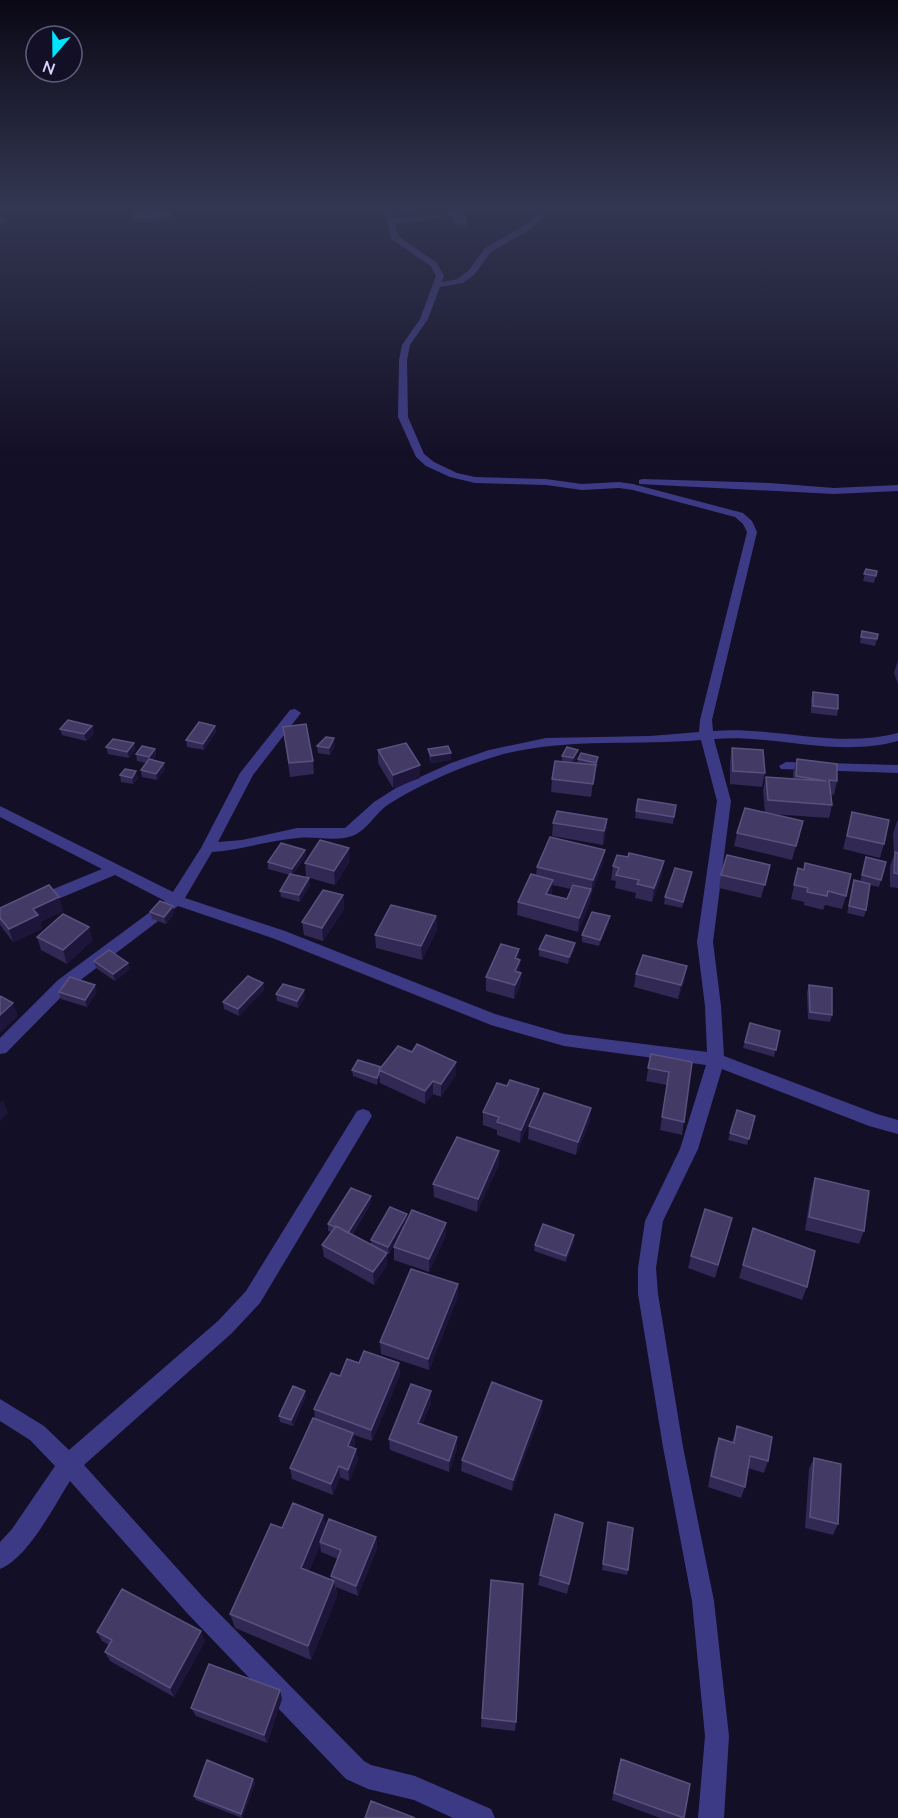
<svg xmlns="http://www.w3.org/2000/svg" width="898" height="1818" viewBox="0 0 898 1818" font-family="Mulish,sans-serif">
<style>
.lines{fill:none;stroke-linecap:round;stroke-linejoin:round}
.street{fill:#3d3a85;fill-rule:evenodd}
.wall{fill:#312854;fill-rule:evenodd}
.shaded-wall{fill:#1d163a}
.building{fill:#433a66;stroke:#5a527e;stroke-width:1.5}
</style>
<rect width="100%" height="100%" fill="#130f26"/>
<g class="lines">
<!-- street -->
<path class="street" d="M373 204H381L393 213 394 219 461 210 469 204H475L466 214 395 224 398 236 437 263 444 276 442 282 458 279 469 270 485 248 520 228 552 204H560L526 232 491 252 475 274 463 283 440 287 428 319 410 345 407 360 408 417 424 454 434 462 457 473 475 477 546 479 582 484 619 482 633 484 743 513 752 521 757 532 712 720 713 731C775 726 836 749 898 733V741C836 758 776 734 714 739L731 801 713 942 721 1006 724 1056 877 1114 898 1120V1134L869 1126 722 1069 698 1149 663 1221 656 1268 658 1294 683 1447 714 1601 729 1736 724 1818H698L705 1736 692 1601 663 1447 638 1294V1268L645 1221 680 1149 706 1065 564 1046 491 1025 275 939 178 906 70 988 6 1053 0 1054V1038L58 980 165 901 115 875 44 905 0 918V908L34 897 102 869 0 817V806L173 892 201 848 240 773 290 710 295 709 301 713 253 775 218 842 242 840 297 828H345L374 802 396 788 451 763 489 750 546 738 650 736 699 732 700 720 747 532 743 524 735 517 633 490 619 488 582 490 546 485 475 483 450 477 426 466 416 457 398 417 399 360 402 345 420 319 436 276 431 266 391 239 386 216ZM701 740 717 801 697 942 705 1006 707 1052 564 1034 495 1014 285 931 185 898 212 852C242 850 270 840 298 838 314 836 336 842 352 836 368 830 375 813 389 804 423 783 460 767 497 756 563 737 634 746 701 740Z
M643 479 770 483 834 488 898 485V491L834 494 639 484V480Z
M786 762 898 765V773L781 769 779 766Z
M363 1109 369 1111 372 1116 369 1121 260 1303 232 1333 84 1465 203 1597 364 1761 371 1765 415 1776 491 1809 495 1818H453L414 1800 368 1789 346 1779 187 1613 70 1481C54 1506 28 1558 0 1569V1542L12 1529 55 1466 30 1440 0 1421V1399L44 1426 69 1450 218 1321 246 1291 357 1111Z"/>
</g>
<!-- wall -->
<path class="wall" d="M87 204H120V210L88 212Z
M170 212V221L133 222 132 217Z
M453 216 467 222V227H456L453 221Z
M866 569 877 571 874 583 863 581Z
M862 631 877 639 875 646 860 643Z
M898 660V684L894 673Z
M813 692 838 709 837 716 811 713V699Z
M92 726 94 733 86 741 62 735 60 729Z
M215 726 216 732 204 750 187 747 186 740Z
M283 727 313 761 314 774 290 777Z
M134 743 135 750 129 758 108 754 106 747Z
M335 745 330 755 318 753 317 746Z
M732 748 765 773 762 787 730 784V761Z
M155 749 156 755 153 760 165 769 157 780 142 777 141 770 146 763 137 761 136 754Z
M428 749 451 753V760L431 763 429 756Z
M378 750 420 778 393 788 378 763Z
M562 756 577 757 574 763H577L578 759 598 764 595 769 591 797 551 792 552 779 562 761Z
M797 759 837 781 834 795 831 794 832 805 829 818 770 814 803 821 792 860 734 846 737 833 765 813 763 790 766 777 793 779V772Z
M120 775 138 778 133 784 121 782Z
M676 805 673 824 635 818 636 811Z
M852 812 884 844 880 858 843 849Z
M607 819 606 833 603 845 552 836 553 823Z
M897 821H898V888L890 887V866L894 855 893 834Z
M305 850 306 856 293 874 310 885 300 902 281 897 280 891 290 875 268 869V862Z
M866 857 881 880 879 887 870 885 866 910 864 917 847 913 854 880 860 882Z
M350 861 335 885 306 877 305 863Z
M603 863 591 894 590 903 578 932 517 915 518 902 536 876 537 867ZM552 885 571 889 567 899 551 895Z
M770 865 761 898 719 888 721 875Z
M613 866 662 875 652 902 635 898 636 893 615 888 616 881 611 880Z
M798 868 846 896 842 909 825 905 823 910 804 905V902L791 899Z
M691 879 682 908 664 904 665 897Z
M343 895 344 909 323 941 304 935 302 922Z
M59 897 63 911 40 922 42 929 13 942 0 925V908Z
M150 912 174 913 166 924 152 919Z
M436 916 437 930 422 960 376 948 375 935Z
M609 923 599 946 582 942V935Z
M37 937 93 940 67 964 41 950Z
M575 943 574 950 568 964 539 956V949Z
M519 949V959L520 972 521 973 520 986 514 999 486 991V977Z
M94 961 130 969 115 981 96 968Z
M636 974 685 979 678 999 634 987Z
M263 983 264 990 239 1016 224 1009 223 1002Z
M809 985 832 1015 830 1022 808 1019 807 992Z
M59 992H97L87 1007 61 999Z
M276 994 305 997 298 1008 277 1001Z
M750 1023 780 1031 774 1057 743 1048Z
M651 1054 692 1062 682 1135 660 1130 667 1085 646 1081Z
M381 1067 456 1075 441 1097 433 1094 425 1104 380 1083V1080L377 1085 353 1076 352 1070Z
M507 1086 539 1089 538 1102 520 1143 497 1135V1130L483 1125V1112Z
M737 1110 755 1116 747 1145 728 1140Z
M590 1121 576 1155 528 1139 529 1126Z
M499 1151V1164L477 1212 434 1197 433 1184Z
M815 1178 864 1231 859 1244 805 1230 811 1191Z
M371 1203 352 1235 371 1245V1240L407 1214V1220L446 1235 429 1272 394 1260V1247L404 1226 389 1254 387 1253V1265L374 1285 324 1257 322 1245 331 1232 328 1231V1224Z
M732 1218 715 1278 688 1268 691 1256Z
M753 1228 807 1287 802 1300 739 1278Z
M574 1235V1241L566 1262 534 1251 535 1245Z
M458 1296 429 1370 381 1354 380 1342Z
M359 1363H399L400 1375 372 1441 354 1435 355 1444 353 1448 356 1449 358 1460 349 1481 340 1477 333 1495 292 1479 290 1468 315 1419 314 1409 340 1376Z
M431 1391V1403L422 1425 457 1437V1449L449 1472 390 1450 389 1439Z
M306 1397 293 1426 280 1422 279 1416Z
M542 1401 541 1413 512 1491 461 1471 462 1460Z
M737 1426 768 1461 764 1473 748 1468 745 1487 741 1498 708 1487 715 1449 719 1438 732 1442Z
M814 1458 838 1524 833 1535 805 1528 809 1469Z
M323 1515 326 1528 376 1537 377 1548 358 1596 336 1587 337 1596 311 1660 235 1628 230 1614 282 1528ZM320 1545 321 1552 338 1559 331 1576V1580L309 1571Z
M608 1522 628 1570 627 1575 602 1570Z
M581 1533 567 1594 538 1585 540 1575Z
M491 1580 516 1722 515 1731 481 1727Z
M97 1632 205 1641 174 1697 110 1661 105 1652 109 1645 102 1641Z
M282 1699 267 1743 196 1716 191 1708Z
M621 1759 684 1818H660L612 1800 618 1768Z
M253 1779 255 1783 242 1818 196 1800 194 1796Z"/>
<!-- shaded-wall -->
<path class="shaded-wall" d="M7 221 8 226 0 227V222Z
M92 726 94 733 86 741 84 734Z
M215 726 216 732 204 750 203 744Z
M334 738 335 745 330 755 329 748Z
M134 743 135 750 129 758 127 752Z
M155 749 156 755 150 764 149 757Z
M578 750 577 757 572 765 573 758Z
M451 753V760L431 763V756Z
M164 763 165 769 157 780 156 774Z
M420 765V778L393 788V775Z
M136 771 138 778 133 784 132 778Z
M607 819 606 833 603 845 604 831Z
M349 848 350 861 335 885 334 871Z
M305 850 306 856 292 875V869Z
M605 850 603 863 591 894 593 880Z
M664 861 662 875 652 902 654 888Z
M692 872 691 879 682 908 683 902Z
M309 878 310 885 300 902 299 895Z
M553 880 552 893 546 908V894Z
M591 889 590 903 578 932 579 918Z
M343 895 344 909 323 941 322 928Z
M59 897 63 911 40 922 42 929 13 942 9 929 33 909Z
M173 906 174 913 166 924 164 917Z
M436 916 437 930 422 960 421 946Z
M610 916 609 923 599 946 600 940Z
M89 927 93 940 67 964 63 950Z
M575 943 574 950 568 964 569 957Z
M519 949V963L520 960V973L514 984 515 958Z
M128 963 130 969 115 981 113 974Z
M687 966 685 979 678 999 681 985Z
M521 973 520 986 514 999 515 985Z
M263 983 264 990 239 1016 238 1009Z
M95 985 97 992 87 1007 85 1000Z
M304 990 305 997 298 1008 297 1001Z
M13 1003 18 1016 0 1033V1015Z
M456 1062V1075L441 1097V1084Z
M379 1073 380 1080 377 1085V1078Z
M433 1081V1094L425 1104V1091Z
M539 1089 538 1102 520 1143 521 1130Z
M3 1100 8 1113 0 1121V1103Z
M591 1108 590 1121 576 1155 578 1142Z
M499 1151V1164L477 1212 478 1199Z
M371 1196V1203L348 1240V1233Z
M407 1214V1220L389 1254 388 1247Z
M446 1223V1235L429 1272V1259Z
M574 1235V1241L566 1262V1256Z
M387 1253V1265L374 1285 373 1272Z
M458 1284V1296L429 1370 428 1359Z
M399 1363 400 1375 372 1441 371 1430Z
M305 1391 306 1397 293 1426 291 1420Z
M431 1391V1403L418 1435V1423Z
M542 1401 541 1413 512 1491 513 1480Z
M353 1433 355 1444 349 1457 348 1446Z
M457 1437V1449L449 1472V1461Z
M356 1449 358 1460 349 1481 348 1470Z
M339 1466 340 1477 333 1495 331 1484Z
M323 1515 326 1531 320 1542V1545L304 1583 301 1568Z
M376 1537 377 1548 358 1596 356 1586Z
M334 1581 337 1596 311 1660 308 1646Z
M201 1631 205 1641 174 1697 170 1688Z
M280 1690 282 1699 267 1743 264 1735Z
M253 1779 255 1783 242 1818 241 1814Z"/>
<!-- building -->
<path class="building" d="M170 212 169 216 132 217 133 213Z
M453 216H464L467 222H456Z
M0 218H5L7 221 0 222Z
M866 569 877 571 876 576 864 574Z
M862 631 878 634 877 639 861 637Z
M813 692 838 695V709L813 706Z
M68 720 92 726 84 734 60 729Z
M199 722 215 726 203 744 186 740Z
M306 724 313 761 289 763 283 727Z
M326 737 334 738 329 748 317 746Z
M113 739 134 743 127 752 106 747Z
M406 743 420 765 393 775 378 750Z
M142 746 155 749 149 757 136 754Z
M448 746 451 753 431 756 428 749Z
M567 747 578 750 573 758 562 756Z
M732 748 763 750 765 773 733 771Z
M581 753 598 757 596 763 578 759Z
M149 759 164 763 156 774 141 770Z
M797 759 837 764V781L829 780 832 805 768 800 766 777 826 781 796 776Z
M555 761 596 765 593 784 552 779Z
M125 769 136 771 132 778 120 775Z
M638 799 676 805 674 817 636 811Z
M745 808 803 821 796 846 737 833Z
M557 811 607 819 604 831 553 823Z
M852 812 889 820 884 844 847 836Z
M550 837 605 850 593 880 537 867Z
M320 840 349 848 334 871 305 863Z
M281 843 305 850 292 869 268 862Z
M895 852 898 853V874L894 873Z
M629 853 664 861 654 888 637 884 639 880 616 875 619 868 613 866 617 855 628 857Z
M727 855 770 865 765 885 721 875Z
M866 857 886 862 881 880 862 875Z
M805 863 851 874 846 896 828 891 827 896 807 892 808 888 794 885 798 868 804 870Z
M675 868 692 872 683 902 665 897Z
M290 874 309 878 299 895 280 891Z
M531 874 553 880 546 894 567 899 573 885 591 889 579 918 518 902Z
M854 880 870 884 866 910 849 906Z
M49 885 59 897 33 909 38 915 9 929 0 918V908Z
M323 890 343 895 322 928 302 922Z
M160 901 173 906 164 917 150 912Z
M391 905 436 916 421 946 375 935Z
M592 912 610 916 600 940 582 935Z
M63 914 89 927 63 950 37 937Z
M546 935 575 943 569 957 539 949Z
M501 944 519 949 515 958 520 960 515 971 521 973 515 985 486 977Z
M109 950 128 963 113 974 94 961Z
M643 955 687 966 681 985 636 974Z
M248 976 263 983 238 1009 223 1002Z
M70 977 95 985 85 1000 59 992Z
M283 984 304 990 297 1001 276 994Z
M809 985 832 988V1015L810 1012Z
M0 996 13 1003 0 1015Z
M750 1023 780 1031 776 1050 745 1042Z
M417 1044 456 1062 441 1084 433 1081 425 1091 379 1070 398 1046 412 1052Z
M651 1054 692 1062 684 1122 662 1117 669 1072 648 1068Z
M358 1060 381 1067 379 1070V1073L377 1078 352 1070Z
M510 1080 539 1089 521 1130 497 1122 499 1117 483 1112 497 1083 507 1086Z
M544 1093 591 1108 578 1142 529 1126Z
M737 1110 755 1116 749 1139 730 1133Z
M457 1137 499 1151 478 1199 433 1184Z
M815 1178 869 1191 864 1231 809 1217Z
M351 1188 371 1196 348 1233 336 1226 335 1227 328 1224Z
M390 1207 407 1214 388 1247 371 1240Z
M705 1209 732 1218 718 1265 691 1256Z
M412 1210 446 1223 429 1259 394 1247Z
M543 1224 574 1235 566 1256 535 1245Z
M336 1226 387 1253 373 1272 322 1245Z
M753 1228 815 1251 807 1287 743 1265Z
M411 1269 458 1284 428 1359 380 1342Z
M364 1351 399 1363 371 1430 314 1409 331 1373 340 1376 347 1359 359 1363Z
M492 1382 542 1401 513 1480 462 1460Z
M411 1384 431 1391 418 1423 457 1437 449 1461 389 1439Z
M293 1386 305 1391 291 1420 279 1416Z
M313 1418 353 1433 348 1446 356 1449 348 1470 339 1466 331 1484 290 1468Z
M737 1426 772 1437 768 1461 750 1456 745 1487 711 1476 719 1438 734 1443Z
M814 1458 841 1464 838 1524 810 1517Z
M293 1503 323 1515 301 1568 334 1581 308 1646 230 1614 271 1524 282 1528Z
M555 1514 583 1523 569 1584 540 1575Z
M329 1519 376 1537 356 1586 331 1576 341 1550 320 1542Z
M608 1522 633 1528 628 1570 603 1564Z
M491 1580 523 1584 516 1722 482 1718Z
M122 1589 201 1631 170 1688 105 1652 112 1640 97 1632Z
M209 1664 280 1690 264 1735 191 1708Z
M621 1759 690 1784 684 1818 614 1793Z
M207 1760 253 1779 241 1814 194 1796Z
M371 1801 415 1818H365Z"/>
<!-- sky -->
<linearGradient id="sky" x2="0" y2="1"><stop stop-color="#0a0815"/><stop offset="0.45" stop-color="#333752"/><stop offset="1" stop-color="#333752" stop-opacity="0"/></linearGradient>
<rect width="898" height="458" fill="url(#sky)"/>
<!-- north arrow -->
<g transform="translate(54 54) rotate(200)"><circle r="28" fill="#130f26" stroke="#625e7d" stroke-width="1.5"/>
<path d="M0-4.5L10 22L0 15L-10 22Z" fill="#00e5ff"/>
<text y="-9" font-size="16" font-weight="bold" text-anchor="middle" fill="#d9d4ff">N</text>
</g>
</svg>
